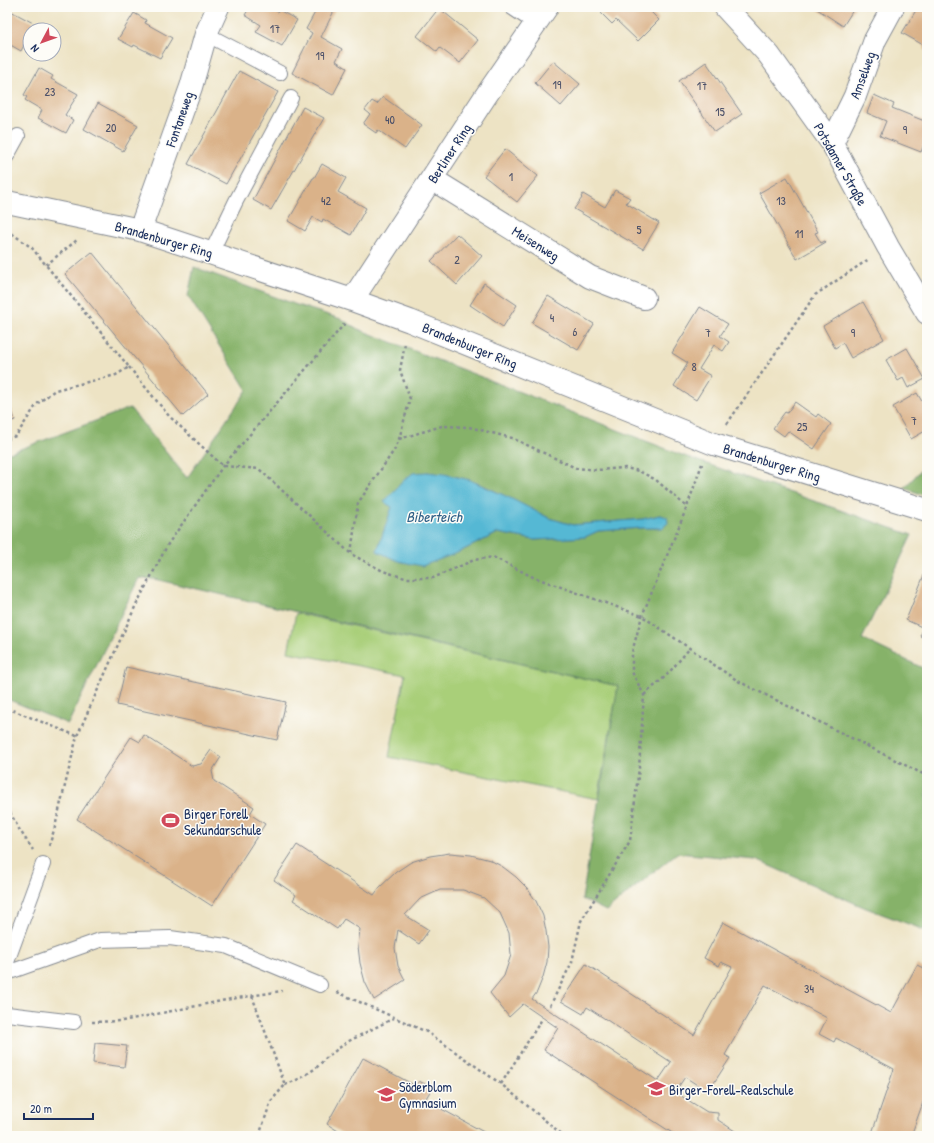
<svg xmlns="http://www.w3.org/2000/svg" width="934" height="1143" viewBox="0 0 934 1143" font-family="'Patrick Hand',sans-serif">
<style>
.green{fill:#a9cf79;stroke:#627f6c}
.forest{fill:#86b269;stroke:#507064;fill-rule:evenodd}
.water{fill:#55b8d4;stroke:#387499}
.building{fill:#dab289}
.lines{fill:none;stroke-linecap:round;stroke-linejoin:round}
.service-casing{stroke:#848991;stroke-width:16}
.minor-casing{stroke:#848991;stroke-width:24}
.path{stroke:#848991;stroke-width:2.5;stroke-dasharray:3 3;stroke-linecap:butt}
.service{stroke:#fff;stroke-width:14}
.minor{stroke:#fff;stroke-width:22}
.labels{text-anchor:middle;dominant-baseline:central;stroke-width:3;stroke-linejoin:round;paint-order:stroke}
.number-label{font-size:12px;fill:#4b5069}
.street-label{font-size:14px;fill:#1b2f5e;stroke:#fdfcf7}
.poi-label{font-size:14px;fill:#1b2f5e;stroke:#fdfcf7;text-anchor:start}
.water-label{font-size:15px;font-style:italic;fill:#2f5f87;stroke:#fdfcf7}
</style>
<rect width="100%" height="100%" fill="#fdfcf7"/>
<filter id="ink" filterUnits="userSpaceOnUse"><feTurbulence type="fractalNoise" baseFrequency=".025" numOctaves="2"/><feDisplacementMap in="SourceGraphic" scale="8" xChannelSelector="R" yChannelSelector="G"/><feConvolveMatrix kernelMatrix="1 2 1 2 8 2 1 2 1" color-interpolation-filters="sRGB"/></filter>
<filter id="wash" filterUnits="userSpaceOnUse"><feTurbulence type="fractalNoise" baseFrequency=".012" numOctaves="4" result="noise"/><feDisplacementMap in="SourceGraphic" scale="16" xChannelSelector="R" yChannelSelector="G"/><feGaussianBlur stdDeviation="0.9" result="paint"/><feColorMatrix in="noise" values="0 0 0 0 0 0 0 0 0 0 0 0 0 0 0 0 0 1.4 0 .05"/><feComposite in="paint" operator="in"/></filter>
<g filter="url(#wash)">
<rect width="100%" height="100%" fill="#ede3c4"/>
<!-- green -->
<path class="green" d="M296 613 618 686 598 799 389 757 405 675 288 652Z"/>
<!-- forest -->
<path class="forest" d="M194 267 297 305 341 319 358 329 687 457 912 535 862 639 927 670V931L866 908 756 860 677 853 606 911 582 899 618 686 154 579 139 578 68 724 7 699V454L130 408 187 478 247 390 188 296ZM427 472 458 477 485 486 549 518 573 525 643 519 660 515 662 528H642L598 531 585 537 535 540 498 533 457 553 377 551 393 506 385 502Z
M927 464V496L904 488Z"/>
<!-- water -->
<path class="water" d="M427 472 444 474 470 480 508 497 549 518 573 525 643 519 660 515 667 517 668 523 662 528H642L598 531 585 537 535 540 498 533 457 553 422 566 398 561 377 551 392 507 384 502 404 480 413 473Z"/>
<g id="blocks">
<!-- building -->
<path class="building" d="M250 7H269L278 12 279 10 297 20 282 46 256 32 261 25 245 15Z
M318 7H336L321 37 342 49 336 61 347 68 333 95 292 73 312 33 306 29Z
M595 7H646L659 20 638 41 616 20 612 24Z
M814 7H855L843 26Z
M918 7H927V51L924 50 925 46 902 33Z
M439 8 478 40 460 63 440 48 437 52 417 36Z
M7 9 35 24 32 30H30V33L21 51 7 43Z
M134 13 146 20 145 23 172 38 160 58 134 45 133 47 118 39Z
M553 61 580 84 561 106 535 83Z
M706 62 742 114 715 132 679 81Z
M39 68 53 76 51 79 78 94 65 115 73 120 66 133 38 118 42 110 25 100 27 97 24 95Z
M239 71 278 92 226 184 188 164Z
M874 95 894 104 892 108 927 122V137L921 152 880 136 886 121 867 113Z
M383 97 422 125 405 149 378 130 376 133 363 124 370 114 365 110 372 101 377 104Z
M98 103 138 125 123 151 84 129Z
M303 107 324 118 271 210 253 200Z
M505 149 538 176 517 202 484 176Z
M322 164 346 178 338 192 366 208 351 235 323 219 322 222 313 217 305 231 288 221 313 178H314Z
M787 177 818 232 815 233 821 243 825 241 826 242 797 259 759 193Z
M615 190 630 198 626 203 659 223 643 249 574 209 582 198 581 197 583 194 605 207Z
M457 234 482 256 457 285 431 261Z
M92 252 208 394 183 416 65 274Z
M484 283 517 305 503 327 470 305Z
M548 296 594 324 578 350 532 323Z
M863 302 884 339 851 358 843 343 835 348 823 326Z
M700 307 728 324 720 336 729 342 723 351 714 345 699 369 711 376 696 400 674 386 688 363 672 353Z
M907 348 925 379 908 388 903 378 898 381 886 360Z
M917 393 927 410V430L911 439 893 407Z
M7 397 15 420 7 423Z
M795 402 816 417 818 414 831 424 814 449 788 431 784 436 773 428 785 412 787 413Z
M924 575 927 576V639L920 636 924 628 906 620Z
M126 667 286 702 277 740 117 705Z
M144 735 192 766 201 764 211 750 221 757 212 771 214 781 254 807 250 814 265 824 212 906 77 819 131 737 140 742Z
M297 845 374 895 380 887 396 872 411 862 430 856 450 853 471 855 490 860 503 867 516 877 527 888 536 901 543 916 546 931 548 947 547 962 543 977 537 992 532 999 658 1081 671 1062 587 1007 583 1014 561 1001 586 964 694 1035 732 967 721 962 719 966 704 958 723 922 891 1013 917 965 927 970V1091L911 1136H871L894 1069 836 1038 834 1042 819 1034 827 1018 765 985 725 1055 730 1058 708 1092 685 1077 675 1092 707 1112 718 1113V1120L738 1133 736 1136H677L544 1050 558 1028 523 1004 509 1017 490 993 504 976 511 955 509 933 500 913 484 898 463 890H440L420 899 405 915 429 930 419 944 398 930 395 948 398 966 405 980 374 1000 365 982 360 963 358 946 360 929 344 919 337 929 293 900 296 895 274 880Z
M95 1043 127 1046 124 1067 93 1063Z
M363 1058 416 1086 419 1081 432 1088 425 1100 491 1136H346L327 1124Z"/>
</g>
</g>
<g filter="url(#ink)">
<use href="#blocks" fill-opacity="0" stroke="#848991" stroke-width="1"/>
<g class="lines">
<defs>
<path id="service" d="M511 7 535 23
M206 34 280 73
M7 156 18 136
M211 253 236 201 291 98
M7 962 43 864
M7 973 100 940 170 938 226 946 320 985
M7 1014 74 1022"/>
<path id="minor" d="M725 7 769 55 832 143 888 247 927 313
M832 143 855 96 875 40 893 7
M432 179 590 277 644 298
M7 202 140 230 352 300 410 321 714 444 927 510
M140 230 191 87 206 34 218 7
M352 300 485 97 547 7"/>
</defs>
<!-- service casing -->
<use href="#service" class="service-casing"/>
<!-- minor casing -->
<use href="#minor" class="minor-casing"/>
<!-- path -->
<path class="path" d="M7 230 32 248 129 367 116 375 55 390 37 404 16 436 7 439
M46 265 77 240
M129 367 169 416 223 466 259 469 351 554 383 571 405 578H433L474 560 493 557 533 577 642 616 738 681 927 776
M727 424 815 295 869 259
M399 439 442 426 469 427 512 438 576 468 597 470 625 468 639 471 656 480 687 507
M351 553 358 503 395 449 399 439 410 399 400 370 405 344
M644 695 666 676 690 648
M7 708 77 736
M7 807 19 829 33 850
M49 846 55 827 77 736 135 607 168 544 223 466 346 322
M337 992 427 1032 501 1084 564 1136
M252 996 285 1085 271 1101 259 1136
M550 1006 572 962 581 921 630 841 639 768 644 695 632 672V652L642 616 687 507 702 464
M92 1022 122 1021 231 999 282 991
M501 1084 542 1019
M285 1085 301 1078 316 1068 327 1057 347 1042 394 1018"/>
<!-- service -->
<use href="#service" class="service"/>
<!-- minor -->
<use href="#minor" class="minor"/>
</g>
</g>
<!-- icons -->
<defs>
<symbol id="stadium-bare" viewBox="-9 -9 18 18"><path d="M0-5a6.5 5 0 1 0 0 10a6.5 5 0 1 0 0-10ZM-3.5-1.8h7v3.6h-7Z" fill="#d1495b" stroke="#fdfcf7" stroke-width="2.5" paint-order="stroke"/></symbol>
<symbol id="school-bare" viewBox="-9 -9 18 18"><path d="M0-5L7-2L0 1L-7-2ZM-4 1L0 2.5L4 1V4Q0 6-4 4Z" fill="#d1495b" stroke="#fdfcf7" stroke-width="2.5" paint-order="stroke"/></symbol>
</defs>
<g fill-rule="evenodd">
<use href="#stadium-bare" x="158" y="808" width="25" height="25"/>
<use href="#school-bare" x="644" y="1076" width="25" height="25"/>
<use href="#school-bare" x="374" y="1082" width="25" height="25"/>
</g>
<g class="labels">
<!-- number labels -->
<g class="number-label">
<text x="275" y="28">17</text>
<text x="320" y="55">19</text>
<text x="557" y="84">19</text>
<text x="702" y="85">17</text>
<text x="50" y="91">23</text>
<text x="720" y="111">15</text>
<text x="390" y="119">40</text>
<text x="111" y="127">20</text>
<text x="905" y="129">9</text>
<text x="511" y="176">1</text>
<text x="326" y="200">42</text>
<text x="781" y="200">13</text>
<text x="639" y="229">5</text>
<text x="799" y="233">11</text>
<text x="457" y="259">2</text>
<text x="552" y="317">4</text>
<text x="575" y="331">6</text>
<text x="708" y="332">7</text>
<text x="853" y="332">9</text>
<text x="694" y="366">8</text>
<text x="914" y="420">7</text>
<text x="802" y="426">25</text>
<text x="809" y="988">34</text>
</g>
<!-- street labels -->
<g class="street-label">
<text transform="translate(862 75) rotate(-70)">Amselweg</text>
<text transform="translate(179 119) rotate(-71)">Fontaneweg</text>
<text transform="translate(449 153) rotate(-57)">Berliner Ring</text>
<text transform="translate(841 164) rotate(60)">Potsdamer Straße</text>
<text transform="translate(164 239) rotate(16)">Brandenburger Ring</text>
<text transform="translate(536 243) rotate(32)">Meisenweg</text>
<text transform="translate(470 345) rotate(22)">Brandenburger Ring</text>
<text transform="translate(772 462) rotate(17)">Brandenburger Ring</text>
</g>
<!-- poi labels -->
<g class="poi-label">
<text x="184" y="813">Birger Forell<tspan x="184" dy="16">Sekundarschule</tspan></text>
<text x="399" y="1086">Söderblom<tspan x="399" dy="16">Gymnasium</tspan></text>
<text x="669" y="1089">Birger-Forell-Realschule</text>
</g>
<!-- water labels -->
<g class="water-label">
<text x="434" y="516">Biberteich</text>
</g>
</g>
<!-- margin -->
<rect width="934" height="1143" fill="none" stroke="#fdfcf7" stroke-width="24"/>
<!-- north arrow -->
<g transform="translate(42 42) rotate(229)"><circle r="19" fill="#fdfcf7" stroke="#a3aaba"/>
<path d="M0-3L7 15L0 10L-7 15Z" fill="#d1495b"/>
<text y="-6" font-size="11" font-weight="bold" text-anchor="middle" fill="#1b2f5e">N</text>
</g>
<!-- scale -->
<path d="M24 1113v6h69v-6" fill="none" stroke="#1b2f5e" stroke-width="2"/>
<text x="30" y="1113" font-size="12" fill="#1b2f5e" stroke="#fdfcf7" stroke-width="3" paint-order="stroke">20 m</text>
</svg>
